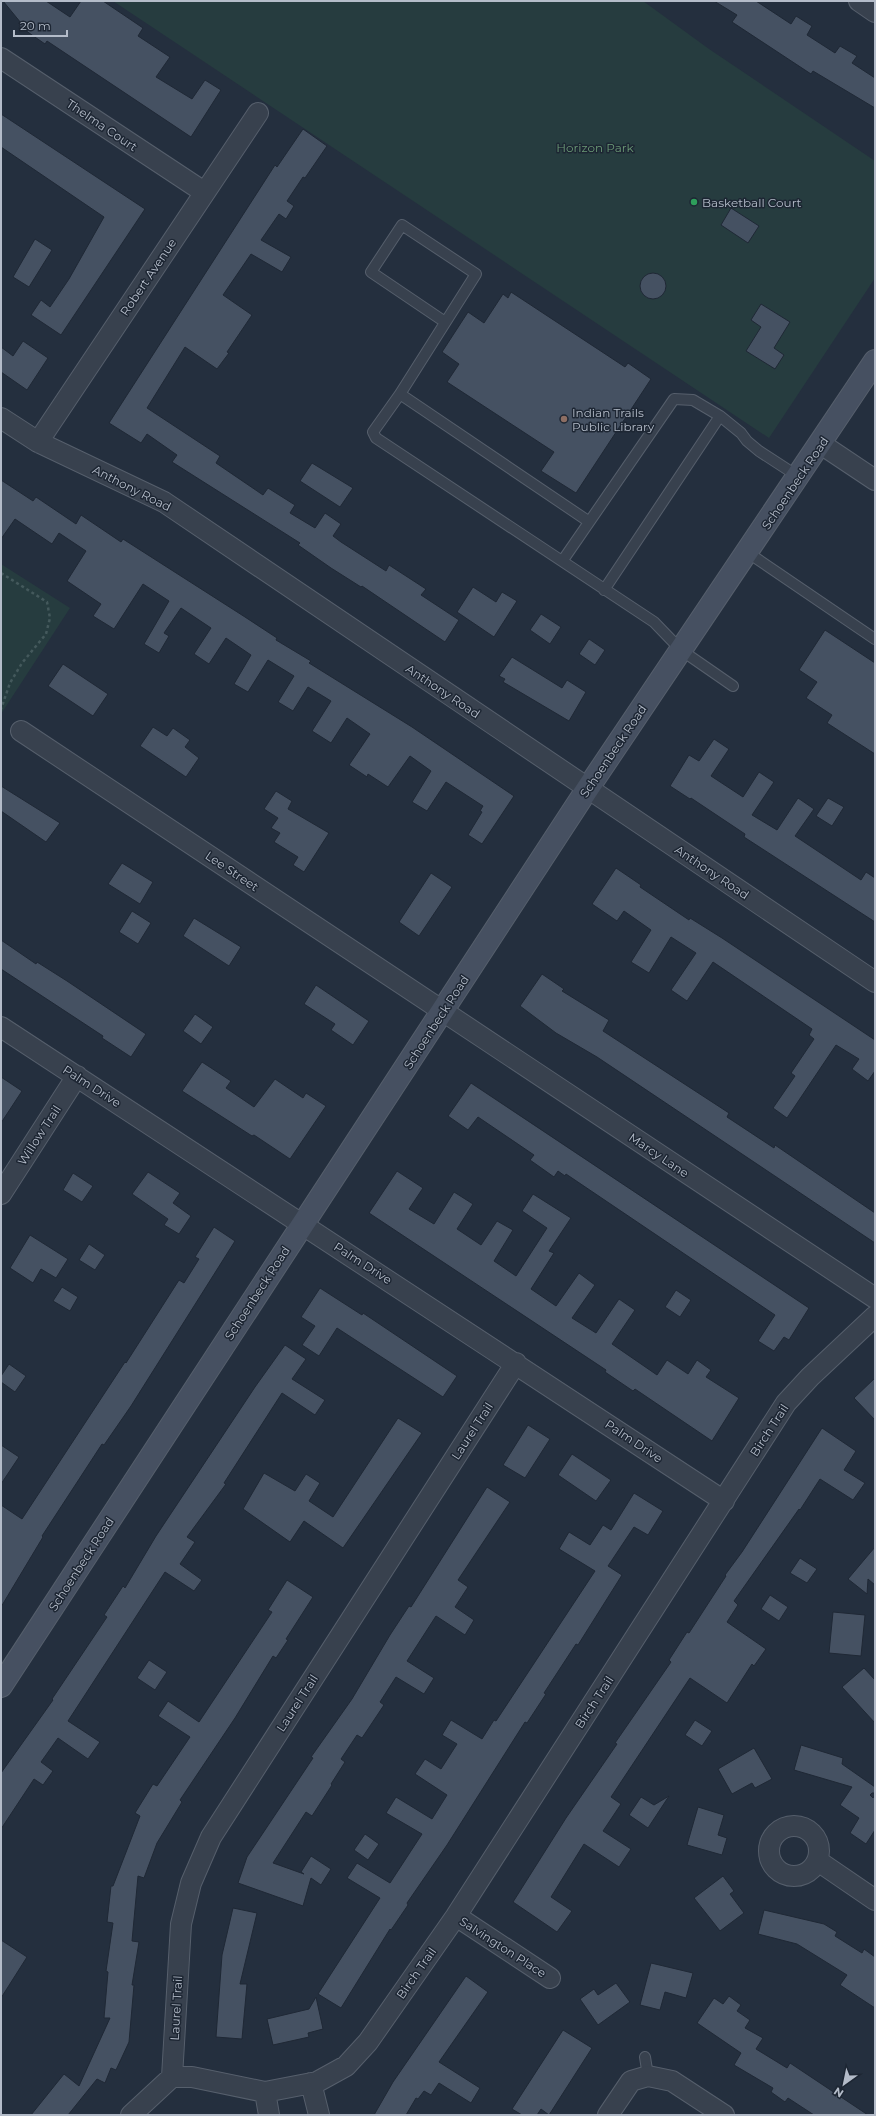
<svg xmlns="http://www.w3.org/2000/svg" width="876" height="2116" viewBox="0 0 876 2116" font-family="Montserrat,sans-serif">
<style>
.green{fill:#263c3f}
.building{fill:#455162;stroke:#1f2835}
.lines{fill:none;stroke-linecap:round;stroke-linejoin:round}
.lane-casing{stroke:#565f6c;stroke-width:12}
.street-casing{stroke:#565f6c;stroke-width:22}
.secondary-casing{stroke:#565f6c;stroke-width:24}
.path{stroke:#44595c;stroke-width:2.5;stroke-dasharray:3 3;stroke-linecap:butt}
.lane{stroke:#38414e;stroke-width:10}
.street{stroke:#38414e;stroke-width:20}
.secondary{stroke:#465061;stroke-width:22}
.leisure-dot{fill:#2e9e5b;stroke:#1d2633;stroke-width:1.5}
.education-dot{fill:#8d6e63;stroke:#1d2633;stroke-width:1.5}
.labels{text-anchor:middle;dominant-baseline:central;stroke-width:3;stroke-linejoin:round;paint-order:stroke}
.street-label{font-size:12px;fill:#b4bcc9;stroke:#1d2633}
.park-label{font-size:12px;fill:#6b9a76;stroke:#1d2633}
.poi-label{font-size:12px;fill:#b4bcc9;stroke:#1d2633;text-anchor:start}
</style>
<rect width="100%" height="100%" fill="#242f3e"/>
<!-- green -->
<path class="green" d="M113 1H643L709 49 875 161V278L769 438Z
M1 564 70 608 1 714Z"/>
<!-- building -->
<path class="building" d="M3 1H46L70 17 81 1H103L143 28 138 36 170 57 156 77 192 99 205 80 221 90 191 137 47 41 45 44 19 26 21 23Z
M714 1H756L791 24 796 16 812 26 807 35 835 53 840 46 857 56 852 63 875 78V108L813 71 811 74 732 22 737 15Z
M1 114 145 209 61 335 31 315 41 300 50 307 69 279 104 217 1 147Z
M303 129 327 146 305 178 303 177 287 201 294 206 286 219 279 214 261 240 291 257 282 272 251 254 223 295 252 315 227 352 229 353 217 369 185 347 147 408 220 456 216 463 263 495 268 488 295 505 290 513 315 528 325 513 341 524 333 536 341 542 386 571 389 565 426 589 421 595 459 620 445 642 362 586 361 587 331 568 298 545 300 543 172 462 177 455 147 434 141 443 109 423 275 165 277 167Z
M731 208 759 226 748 243 721 225Z
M35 239 52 250 29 287 13 277Z
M640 286a13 13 0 1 1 26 0a13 13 0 1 1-26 0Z
M511 292 625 367 628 363 651 379 576 493 541 471 554 452 447 382 459 364 442 352 468 312 484 323 503 294 508 298Z
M761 304 790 322 774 348 784 355 775 369 746 351 761 327 751 320Z
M23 341 48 358 27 390 1 372V347L13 356Z
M312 463 353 488 340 507 300 481Z
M1 480 33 501 36 497 76 524 81 515 121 542 123 539 245 617 277 638 276 640 311 661 309 663 412 727 514 796 482 844 468 835 482 812 480 811 483 806 446 782 427 811 412 802 431 771 410 756 388 787 368 774 367 777 349 765 370 734 347 718 331 743 312 731 331 701 308 687 293 711 278 702 294 676 268 660 248 692 234 684 251 655 226 638 209 664 194 654 211 628 181 608 164 633 169 636 159 653 144 644 169 601 143 584 114 629 93 616 101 604 67 581 86 551 59 533 52 544 15 519 1 539Z
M473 587 496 602 502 592 517 601 494 637 457 612Z
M541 614 561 627 550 644 530 630Z
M825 630 875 663V754L827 723 832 715 806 698 817 682 799 670Z
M589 639 605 650 595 665 579 654Z
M512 657 562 688 567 680 586 692 569 721 503 682 505 679 499 676Z
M63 664 108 694 93 716 48 686Z
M153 727 167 736 173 728 190 740 185 747 199 758 186 777 140 746Z
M714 739 729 749 711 776 743 797 759 772 774 782 752 815 777 830 798 798 814 809 795 836 861 880 866 872 875 878V922L744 837 745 834 691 798 690 799 670 786 689 755 699 761Z
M1 786 60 823 46 842 1 811Z
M276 791 292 801 288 809 329 833 304 872 293 865 298 857 274 842 280 833 271 828 278 818 264 809Z
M828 798 844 807 832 826 816 816Z
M122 863 153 882 140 904 108 884Z
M616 868 641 885 640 887 689 920 690 918 722 938 875 1040V1071L868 1081 852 1069 859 1059 836 1045 787 1118 773 1108 795 1076 791 1073 814 1039 809 1035 812 1029 713 962 687 1001 671 990 696 953 671 937 649 973 631 962 651 930 624 911 617 921 592 904Z
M431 873 452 887 419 936 399 922Z
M132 911 151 923 138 944 119 932Z
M194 918 241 947 229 966 183 936Z
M1 940 36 964 37 962 67 981 146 1034 131 1057 102 1038 103 1036 1 969Z
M542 974 564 989 562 991 609 1020 603 1031 729 1113 727 1117 774 1148 775 1145 875 1213V1243L597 1057 556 1033 520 1006Z
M316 985 369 1021 353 1045 331 1030 335 1024 304 1004Z
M195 1014 213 1027 201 1044 183 1031Z
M202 1062 231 1081 226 1088 254 1107 275 1079 303 1098 306 1093 326 1106 290 1159 254 1135 252 1136 182 1091Z
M1 1077 22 1091 1 1123Z
M471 1083 809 1308 789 1340 784 1337 774 1351 758 1341 775 1315 566 1174 565 1176 558 1171 554 1177 530 1160 534 1155 478 1117 468 1130 448 1116Z
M397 1171 423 1188 409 1209 434 1224 454 1192 473 1204 457 1229 481 1245 497 1221 513 1230 494 1261 516 1276 547 1228 522 1211 533 1194 571 1218 549 1251 554 1253 531 1289 556 1306 579 1273 595 1285 572 1318 596 1333 619 1299 635 1310 612 1344 657 1375 667 1360 688 1374 697 1360 711 1370 706 1377 739 1398 712 1441 635 1389 633 1391 605 1372 606 1370 369 1213Z
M148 1172 180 1193 173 1203 191 1216 179 1234 164 1225 168 1219 132 1194Z
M73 1173 93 1186 82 1202 63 1190Z
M214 1227 235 1241 131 1406 104 1445 102 1444 42 1536 43 1537 1 1607V1505L22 1519 125 1362 126 1363 179 1280 184 1283 199 1259 195 1257Z
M30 1235 68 1259 56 1278 41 1269 33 1283 10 1268Z
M89 1244 105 1255 95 1270 79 1260Z
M62 1287 78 1297 70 1311 53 1301Z
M320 1288 362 1315 363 1313 457 1376 443 1397 337 1328 319 1356 302 1345 315 1326 301 1317Z
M676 1290 691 1300 680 1317 665 1307Z
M285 1345 306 1359 292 1379 325 1400 315 1415 282 1393 224 1483 226 1484 187 1537 195 1542 180 1564 202 1580 194 1591 165 1572 68 1721 100 1742 88 1759 58 1738 41 1762 53 1771 43 1785 34 1779 1 1829V1773L53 1700 52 1699 107 1617 104 1615 123 1586 125 1588 156 1536 255 1387Z
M9 1364 26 1376 15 1392 1 1382V1376Z
M875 1378V1420L854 1398Z
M398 1418 422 1433 343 1548 304 1521 290 1542 243 1509 264 1473 295 1491 306 1474 320 1483 309 1501 333 1517Z
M528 1425 550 1439 525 1478 503 1465Z
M822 1428 856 1451 844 1470 865 1483 853 1500 820 1479 800 1510 799 1509 734 1601 738 1605 727 1622 766 1649 754 1666 752 1664 727 1703 690 1678 611 1797 621 1804 603 1831 631 1849 619 1867 584 1844 551 1897 572 1911 557 1932 513 1902 566 1818 617 1744 615 1743 671 1662 669 1660 687 1632 689 1633 726 1576 725 1575 742 1552Z
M1 1445 19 1457 1 1484Z
M572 1454 611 1480 596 1501 558 1475Z
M487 1487 510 1502 458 1580 468 1587 455 1607 474 1620 465 1635 436 1616 407 1661 434 1678 424 1694 396 1677 380 1702 384 1705 362 1738 357 1735 341 1759 345 1762 331 1784 332 1785 312 1816 306 1812 273 1863 304 1874 301 1872 311 1856 331 1869 321 1885 311 1878 303 1906 238 1883 247 1857 313 1758 311 1757 352 1699 390 1635 409 1606 411 1607Z
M634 1493 663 1511 648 1535 634 1527 608 1566 622 1575 578 1645 576 1644 544 1693 546 1694 527 1723 525 1722 447 1845 407 1903 408 1905 391 1930 390 1929 341 2008 318 1994 380 1898 347 1878 357 1863 390 1883 422 1834 386 1813 396 1797 432 1819 447 1795 415 1774 425 1759 441 1769 457 1744 442 1735 451 1720 482 1739 494 1720 496 1721 595 1571 559 1549 569 1532 590 1545 603 1525 611 1530Z
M875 1547V1585L868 1579 867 1594 848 1579Z
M800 1558 817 1569 807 1583 790 1573Z
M287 1580 313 1597 286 1639 288 1640 276 1658 273 1656 235 1718 180 1800 182 1802 157 1843 144 1878 138 1876 132 1941 139 1942 132 1985H134L129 2042 116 2070 111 2068 105 2083 97 2079 68 2115H31L64 2074 79 2086 110 2018H104L108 1972 106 1971 113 1923 107 1922 111 1886H113L140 1816 135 1813 153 1784 157 1786 190 1737 158 1716 168 1701 199 1722 272 1612 268 1610Z
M770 1595 788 1607 779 1621 761 1609Z
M833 1612 865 1615 861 1656 829 1653Z
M149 1660 167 1672 155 1690 137 1678Z
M864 1668 875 1680V1723L842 1687Z
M695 1720 712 1731 702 1746 685 1735Z
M801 1745 843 1758 842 1764 875 1787V1793H872L870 1795 873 1798 875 1795V1830L866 1844 850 1833 859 1818 840 1805 852 1787 794 1770Z
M754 1748 772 1779 755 1788 752 1783 732 1794 718 1769Z
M669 1796 648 1828 629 1815 641 1797 654 1805Z
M698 1807 724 1815 718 1835 727 1838 722 1855 687 1845Z
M365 1834 379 1844 368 1860 354 1850Z
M723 1876 734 1891 730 1894 744 1913 720 1931 694 1898Z
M233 1908 257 1913 240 1984H247L242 2039 216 2037 222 1955Z
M764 1910 824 1924 837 1932 835 1936 862 1953 864 1949 875 1957V2008L840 1985 847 1975 797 1944 758 1934Z
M1 1940 27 1957 1 1998Z
M651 1963 693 1973 686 1998 665 1992 660 2010 640 2005Z
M466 1976 488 1992 439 2062 480 2088 471 2103 439 2083 431 2095 424 2091 418 2099 416 2098 406 2115H374L393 2082Z
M616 1983 630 2002 598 2025 580 1999 594 1989 598 1995Z
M729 1996 741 2005 737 2011 750 2020 745 2028 763 2038 756 2049 787 2068 790 2063 868 2115H814L788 2098 785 2102 771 2092 773 2088 734 2065 741 2053 697 2023 714 1998 723 2004Z
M316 1997 323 2029 308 2033 309 2037 273 2045 267 2019 309 2009Z
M563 2030 592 2048 549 2115 541 2109 537 2115H522L512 2109Z"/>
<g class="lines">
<defs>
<path id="lane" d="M400 394 476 274 402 225 371 272 445 322
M588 521 400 394 373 432 376 438 654 622 681 650 733 686
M747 552 875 639
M563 560 674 399 693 400 720 416 741 433 747 441 759 451 799 477
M604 590 720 416
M645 2057 648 2076"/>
<path id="street" d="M859 1 875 12
M1 58 204 192
M1 418 38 442 164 502 875 982
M38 442 258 113
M821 444 875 480
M21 731 875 1298
M1 1027 724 1501
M1 1194 77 1076
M769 1851a25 25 0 1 1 50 0a25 25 0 1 1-50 0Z
M818 1861 875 1900
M456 1916 550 1978
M172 2077 181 1924 191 1883 211 1837 516 1363
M311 2083 319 2115
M265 2092 269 2115
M131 2115 172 2077H192L265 2092 317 2082 346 2066 368 2042 456 1916 786 1403 810 1377 875 1316
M608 2115 631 2081 648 2076 672 2081 724 2115"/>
<path id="secondary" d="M1 1686 588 788 875 361"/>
</defs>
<!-- lane casing -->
<use href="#lane" class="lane-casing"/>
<!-- street casing -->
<use href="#street" class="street-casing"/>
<!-- secondary casing -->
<use href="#secondary" class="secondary-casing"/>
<!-- path -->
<path class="path" d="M1 573 47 602 50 618 46 634 22 663 10 683 1 709"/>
<!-- lane -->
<use href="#lane" class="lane"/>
<!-- street -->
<use href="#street" class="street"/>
<!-- secondary -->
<use href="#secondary" class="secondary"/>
</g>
<!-- markers -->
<circle class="leisure-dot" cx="694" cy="202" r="4"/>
<circle class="education-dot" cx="564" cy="419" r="4"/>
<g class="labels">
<!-- street labels -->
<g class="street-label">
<text transform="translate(102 125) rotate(34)">Thelma Court</text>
<text transform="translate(148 277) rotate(-56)">Robert Avenue</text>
<text transform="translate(795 483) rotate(-56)">Schoenbeck Road</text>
<text transform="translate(132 488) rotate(27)">Anthony Road</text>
<text transform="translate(443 691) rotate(34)">Anthony Road</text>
<text transform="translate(613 751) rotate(-56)">Schoenbeck Road</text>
<text transform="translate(232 871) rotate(34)">Lee Street</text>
<text transform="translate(712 872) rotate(34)">Anthony Road</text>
<text transform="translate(436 1022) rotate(-57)">Schoenbeck Road</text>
<text transform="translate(92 1086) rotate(33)">Palm Drive</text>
<text transform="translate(39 1135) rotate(-57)">Willow Trail</text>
<text transform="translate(659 1155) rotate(34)">Marcy Lane</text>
<text transform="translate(363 1263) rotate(33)">Palm Drive</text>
<text transform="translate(257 1293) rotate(-57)">Schoenbeck Road</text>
<text transform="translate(769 1430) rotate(-57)">Birch Trail</text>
<text transform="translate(472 1431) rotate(-57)">Laurel Trail</text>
<text transform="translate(634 1441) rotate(34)">Palm Drive</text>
<text transform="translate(81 1564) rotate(-57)">Schoenbeck Road</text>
<text transform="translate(594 1702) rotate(-57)">Birch Trail</text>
<text transform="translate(297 1703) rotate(-57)">Laurel Trail</text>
<text transform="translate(503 1947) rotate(33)">Salvington Place</text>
<text transform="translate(416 1973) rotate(-55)">Birch Trail</text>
<text transform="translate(176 2008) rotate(-87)">Laurel Trail</text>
</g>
<!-- park labels -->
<g class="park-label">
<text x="595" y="147">Horizon Park</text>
</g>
<!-- poi labels -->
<g class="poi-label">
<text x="702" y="202">Basketball Court</text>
<text x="572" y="412">Indian Trails<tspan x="572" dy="14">Public Library</tspan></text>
</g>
</g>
<!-- border -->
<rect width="876" height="2116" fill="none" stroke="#b4bcc9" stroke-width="4"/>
<!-- north arrow -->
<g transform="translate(844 2084) rotate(213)" stroke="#1d2633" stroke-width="3" paint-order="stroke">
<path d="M0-3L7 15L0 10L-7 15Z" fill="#b4bcc9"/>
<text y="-6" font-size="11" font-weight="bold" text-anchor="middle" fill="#b4bcc9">N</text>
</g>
<!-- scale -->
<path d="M14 30v6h53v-6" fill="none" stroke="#b4bcc9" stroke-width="2"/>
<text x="20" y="30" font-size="12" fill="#b4bcc9" stroke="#1d2633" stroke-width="3" paint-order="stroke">20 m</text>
</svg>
